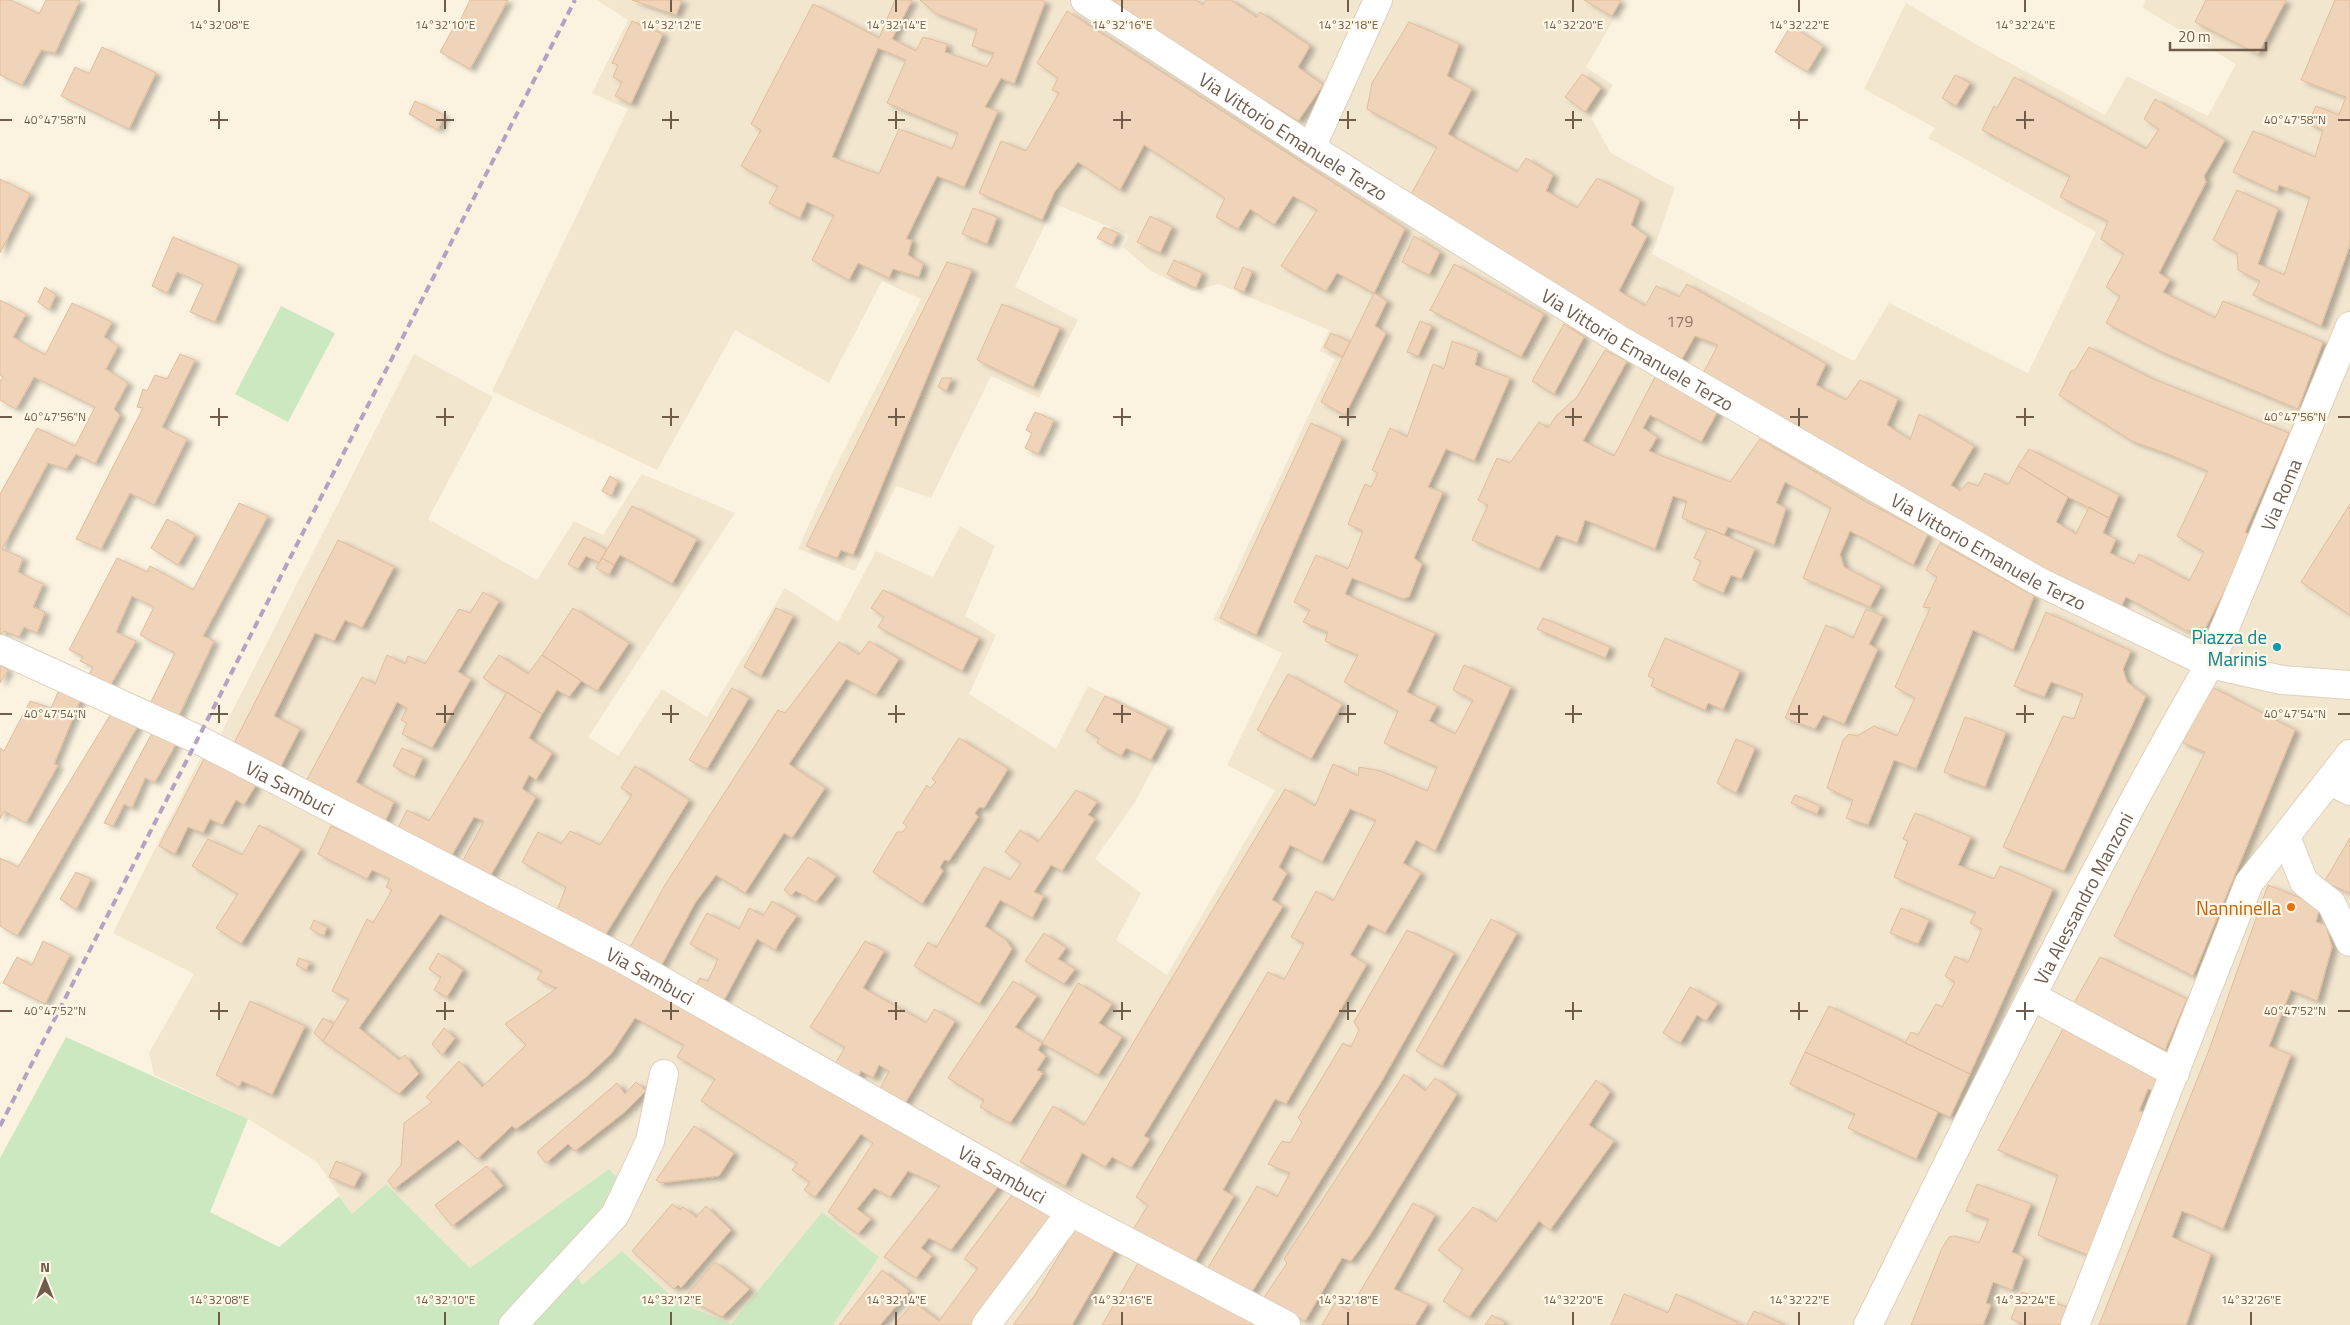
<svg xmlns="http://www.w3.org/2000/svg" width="2350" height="1325" viewBox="0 0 2350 1325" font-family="'Titillium Web',sans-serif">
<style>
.residential{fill:#f2e6cf}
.green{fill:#cce8c0}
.building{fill:#efd4b9;stroke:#e1bc9a;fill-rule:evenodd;filter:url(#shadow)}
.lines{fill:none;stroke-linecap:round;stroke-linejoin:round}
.street-casing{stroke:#dfd0bd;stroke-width:30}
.secondary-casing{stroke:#e0cfb8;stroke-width:30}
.street{stroke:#fff;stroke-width:28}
.secondary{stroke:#fff;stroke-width:28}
.rail{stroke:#b6a0c3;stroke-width:4;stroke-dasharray:8 5;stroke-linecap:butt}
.ticks{fill:none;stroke:#715b49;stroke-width:2}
.culture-dot{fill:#0f9aa8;stroke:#fef7e6;stroke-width:2}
.food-dot{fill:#e8710a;stroke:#fef7e6;stroke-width:2}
.labels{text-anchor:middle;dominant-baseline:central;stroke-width:4.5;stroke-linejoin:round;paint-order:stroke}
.number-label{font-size:16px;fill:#907965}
.street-label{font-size:19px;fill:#715b49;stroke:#fef7e6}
.culture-label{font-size:19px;fill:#0d838f;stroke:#fef7e6;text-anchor:end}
.food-label{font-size:19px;fill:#c56008;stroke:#fef7e6;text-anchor:end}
.ticks-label{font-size:12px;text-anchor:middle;fill:#715b49;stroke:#fef7e6;stroke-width:4.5;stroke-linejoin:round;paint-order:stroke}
</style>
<defs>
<filter id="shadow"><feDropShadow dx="5.5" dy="3" stdDeviation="2.5" flood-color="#0004"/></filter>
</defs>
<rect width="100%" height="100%" fill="#fbf3e0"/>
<!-- residential -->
<path class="residential" d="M597 0H1625L1586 67 1613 85 1591 118 1611 153 1675 188 1652 254 1854 361 1889 303 2028 373 2096 232 1928 138 1935 128 1864 89 1906 3 1977 45 2105 115 2127 76 2208 116 2236 64 2143 8 2145 0H2350V1325H833L879 1257 822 1212 731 1324 678 1302 622 1251 582 1285 566 1256 609 1169 470 1268 386 1184 352 1214 317 1162 248 1119 154 1075 149 1053 194 974 113 933 202 755 217 741 414 354 493 397 428 519 537 580 574 521 603 535 642 474 735 513 588 737 618 756 662 689 707 717 785 588 838 622 876 551 933 577 960 526 995 546 965 616 996 635 969 694 1056 749 1088 686 1175 727 1135 802 1095 859 1141 893 1116 940 1167 975 1275 790 1227 765 1282 653 1213 620 1335 359 1320 351 1329 330 1218 284 1192 291 1151 271 1123 247 1129 235 1055 204 1015 287 1078 320 1039 398 991 376 931 498 896 486 855 571 798 549 832 474 921 299 882 281 829 383 735 330 657 470 492 391 628 109 592 93 628 20Z"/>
<!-- green -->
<path class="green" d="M281 306 335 333 288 422 235 394Z
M66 1037 248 1119 210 1212 279 1247 339 1196 352 1214 386 1184 470 1268 609 1169 628 1190 566 1255 582 1285 622 1251 678 1302 731 1324 822 1212 879 1257 833 1325H0V1158Z"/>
<!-- building -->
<path class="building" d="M0 0H11L39 14 46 0H80L55 53 41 50 22 85 0 75Z
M470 0H508L470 69 440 52 455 25 457 27Z
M632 0H682L676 15Z
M895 0H912L892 39 916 51 923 37 947 44 945 52 987 67 994 53 972 46 977 29 935 13 920 0H1041L1045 2 1014 84 1001 78 985 107 998 111 964 187 937 176 906 239 912 240 908 255 923 264 919 277 893 269 889 278 858 263 849 280 812 260 834 215 807 202 800 218 769 203 778 186 741 166 761 130 751 124 813 4 879 38ZM878 48 906 60 887 103 958 133 952 149 899 129 879 174 832 157Z
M1101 0H1196L1203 5 1206 0H1231L1256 17 1260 12 1310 46 1298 67 1323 85 1298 121Z
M1584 0H1621L1612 16Z
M2206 0H2286L2258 54 2195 22Z
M2335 0H2350V245L2321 326 2253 295 2260 281 2238 270 2237 253 2213 240 2237 190 2278 209 2258 264 2284 275 2310 197 2279 185 2277 192 2233 172 2253 131 2315 157 2323 130 2308 123 2316 106 2339 115 2346 97 2301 80Z
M1067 11 1405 229 1374 293 1337 273 1326 291 1281 266 1317 210 1293 196 1274 225 1250 209 1238 229 1216 217 1225 198 1144 145 1120 190 1078 162 1055 191 1042 220 979 193 1001 141 1026 151 1059 93 1052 90 1058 78 1037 63Z
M632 21 663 34 631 104 615 96 622 82 613 77 618 65 612 63Z
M1409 22 1459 44 1447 76 1472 89 1448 134 1517 172 1526 158 1553 175 1546 191 1577 208 1597 178 1640 200 1631 225 1647 236 1619 291 1645 306 1656 286 1679 297 1687 284 1826 364 1816 385 1846 400 1860 380 1898 399 1887 425 1910 440 1919 414 1974 446 1951 485 1960 491 1968 482 1978 486 1985 473 2008 485 2018 466 2068 497 2056 522 2076 534 2089 507 2109 518 2103 533 2116 539 2110 553 2134 564 2139 554 2189 581 2204 552 2177 536 2208 471 2168 454 2132 441 2059 395 2071 371 2075 370 2089 347 2153 379 2289 433 2245 532 2252 536 2206 627 2187 631 2126 597 2117 615 1700 379 1718 345 1695 336 1679 364 1409 198 1437 147 1367 109 1372 83Z
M1791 25 1823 46 1807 72 1775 52Z
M102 47 156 73 129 129 61 96 75 67 89 74Z
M1582 74 1601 88 1585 112 1565 97Z
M1955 75 1970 83 1956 106 1942 98Z
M2014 77 2146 149 2159 129 2144 119 2155 99 2225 140 2204 176 2206 182 2159 273 2170 280 2163 292 2215 318 2223 301 2323 342 2298 409 2162 352 2106 323 2120 296 2106 287 2124 254 2101 239 2108 221 2060 197 2070 176 1982 130 1994 106 1997 108Z
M415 101 444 115 438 130 409 114Z
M0 179 30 194 0 253Z
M973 208 997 217 987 244 962 234Z
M1150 216 1172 227 1160 253 1137 242Z
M1104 227 1118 233 1112 245 1097 238Z
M1414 236 1440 252 1429 275 1402 262Z
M173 237 239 265 215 322 190 312 203 284 177 272 167 293 152 286Z
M1174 260 1202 273 1196 288 1167 274Z
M947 262 972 270 853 555 841 550 837 558 806 546Z
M1454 264 1544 314 1521 357 1430 310Z
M1243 267 1252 272 1244 292 1234 288Z
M45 287 56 295 49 310 38 302Z
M1374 293 1387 301 1375 326 1386 333 1345 415 1321 402Z
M0 300 26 314 13 337 45 355 72 303 112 322 104 337 118 346 106 369 128 383 114 409 120 415 95 464 76 454 66 469 48 463 2 549 23 558 18 572 43 584 33 607 45 612 37 633 24 627 19 637 4 631 0 636V494L37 428 75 446 95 407 34 377 16 409 0 400V381L3 377 0 375Z
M1002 304 1060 328 1033 387 977 360Z
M1420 321 1432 326 1418 356 1407 352Z
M1564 324 1584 337 1554 394 1532 381Z
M1331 333 1350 342 1343 356 1324 347Z
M1452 341 1478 351 1475 365 1510 378 1474 461 1446 449 1428 487 1443 492 1414 558 1422 564 1409 597 1403 599 1352 578 1345 594 1435 633 1407 692 1437 706 1429 721 1455 734 1473 700 1453 690 1464 665 1511 687 1435 851 1416 840 1403 863 1421 873 1385 933 1368 924 1350 955 1367 964 1286 1104 1275 1099 1223 1190 1234 1196 1193 1265 1131 1233 1148 1205 1136 1197 1268 972 1284 980 1304 943 1291 937 1316 891 1333 901 1376 820 1350 809 1322 862 1290 845 1279 867 1287 873 1272 900 1283 906 1144 1136 1150 1139 1131 1168 1112 1157 1105 1167 1082 1153 1065 1186 1020 1162 1053 1106 1084 1125 1285 789 1315 806 1333 764 1358 776 1359 767 1380 771 1427 791 1437 767 1384 743 1398 711 1344 682 1358 655 1325 641 1328 632 1303 622 1310 610 1294 602 1316 555 1348 569 1363 531 1348 524 1365 484 1371 487 1378 473 1372 470 1390 428 1407 437 1433 364 1444 369Z
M1605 350 1627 361 1583 441 1614 456 1655 377 1718 411 1701 442 1650 415 1643 428 1657 437 1649 451 1730 482 1760 439 1864 501 1928 534 1913 565 1850 531 1840 554 1844 567 1881 586 1870 607 1803 578 1831 508 1785 482 1776 503 1786 508 1774 545 1728 527 1724 535 1682 518 1687 501 1673 496 1655 549 1585 520 1577 543 1556 535 1539 569 1472 540 1488 505 1478 500 1497 458 1510 463 1539 422 1548 428 1556 416 1577 397Z
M180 354 195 360 162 427 187 439 154 505 130 493 101 549 76 539 143 408 137 407 143 389 147 391 155 375 167 379Z
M942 378H952L946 391 938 387Z
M1035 412 1054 420 1038 454 1025 448 1032 433 1026 430Z
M1311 423 1342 438 1256 635 1220 618Z
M2029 449 2119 495 2109 518 2068 497 2018 466Z
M610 476 618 481 611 496 602 491Z
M239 503 268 516 203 636 214 641 175 724 147 710 175 653 140 635 154 607 132 596 116 632 136 641 107 691 85 681 93 667 80 661 83 656 69 650 117 558 147 572 150 566 193 590Z
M2350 504V615L2301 582Z
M632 506 697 539 672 584 620 555 614 565 602 558Z
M167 519 195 535 178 565 151 548Z
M1708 528 1755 549 1741 579 1731 575 1723 593 1693 580 1701 561 1694 558Z
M584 537 607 550 599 563 586 556 578 569 568 564Z
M338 540 394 567 362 628 345 620 334 641 315 633 274 716 300 729 277 774 230 751Z
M1940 543 2034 596 2013 650 1973 630 1916 769 1894 760 1868 825 1846 818 1853 800 1827 788 1843 740 1849 734 1857 736 1874 726 1897 736 1915 698 1895 687 1930 608 1923 607 1937 577 1926 570Z
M602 558 614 565 609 575 596 568Z
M883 590 979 638 962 671 878 627 884 617 871 608Z
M483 592 499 601 458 672 471 679 432 748 402 734 407 723 401 720 407 708 397 702 356 782 394 802 383 826 303 787 362 677 375 684 387 655 405 664 408 656 425 664 459 609 470 613Z
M573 608 629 643 597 691 542 655Z
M776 608 793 616 761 676 744 667Z
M1866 609 1883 616 1869 644 1878 649 1844 724 1823 715 1815 729 1785 718 1826 625 1853 638Z
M2046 612 2131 651 2123 669 2127 682 2146 696 2064 871 2003 847 2063 716 2074 719 2083 694 2051 682 2044 697 2014 686Z
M1543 618 1610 647 1605 658 1537 629Z
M1665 638 1740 671 1723 710 1708 703 1705 710 1651 686 1654 679 1648 676Z
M869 641 899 659 876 695 846 679 789 764 825 788 792 838 784 833 745 893 716 875 695 903 659 970 628 951 665 885 778 710 785 713 839 642 859 655Z
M499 655 528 674 542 655 581 681 569 697 557 690 542 714 483 678Z
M0 665 8 670 0 683Z
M1288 674 1342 704 1311 759 1257 730Z
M2210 686 2295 730 2193 976 2114 936 2205 752 2181 742Z
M60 688 82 696 54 764 58 765 26 823 4 811 0 819V748L4 751 30 701 51 708Z
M732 688 749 698 707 769 689 760Z
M507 692 542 714 529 738 552 753 536 780 529 775 522 789 536 797 488 880 460 866 484 821 474 817 449 860 396 832 407 810 429 821Z
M1105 696 1168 728 1151 760 1126 748 1121 756 1097 743 1099 738 1086 731Z
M112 712 139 724 17 936 0 926V858L18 867Z
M1965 717 2006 732 1985 787 1944 772Z
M153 731 177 742 155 782 145 778 132 808 124 804 113 826 104 823Z
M959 738 1008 769 984 808 979 807 975 813 978 817 949 861 944 860 940 867 943 871 922 904 873 872 897 832H903L907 826 903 823 927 785 930 788 936 782 932 779Z
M1736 739 1755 748 1736 793 1717 783Z
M402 748 423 758 414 777 393 766Z
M205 757 256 785 244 805 236 800 222 825 210 819 203 833 188 827 175 854 159 846Z
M635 766 689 800 601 942 555 916 566 887 522 862 538 832 561 844 570 831 600 845 632 795 621 788Z
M1076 790 1097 802 1088 815 1095 819 1062 871 1051 865 1034 892 1044 896 1032 918 1000 900 985 926 1006 940 1012 949 979 1004 914 966 928 942 936 948 984 867 1010 880 1021 863 1005 852 1020 830 1038 842Z
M1795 795 1820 806 1817 814 1791 803Z
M1915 813 1971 837 1958 865 1994 879 2000 866 2053 889 1970 1074 1905 1043 1911 1032 1918 1035 1936 1004 1942 1007 1955 982 1945 976 1955 956 1968 963 1982 929 1970 923 1976 912 1894 877 1908 841 1903 839Z
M259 825 301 849 241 944 216 928 238 894 192 866 208 839 242 855Z
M331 826 424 867 634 980 909 1137 1001 1183 951 1250 929 1238 921 1248 932 1256 916 1278 884 1257 940 1186 908 1171 890 1197 874 1188 857 1209 871 1219 858 1234 828 1212 873 1143 861 1134 815 1197 804 1190 810 1182 792 1170 798 1163 701 1101 715 1079 677 1057 684 1045 635 1018 611 1054 585 1078 516 1129 512 1126 477 1159 458 1140 394 1189 388 1181 401 1165 404 1123 432 1102 426 1097 459 1061 482 1087 526 1045 505 1024 557 988 537 979 542 971 440 914 359 1028 399 1060 405 1055 419 1074 399 1094 323 1041 349 999 332 991 367 919 373 923 392 890 386 887 390 879 372 870 367 879 318 854Z
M2350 838V893L2324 882Z
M808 857 836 876 816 902 796 891 791 896 784 890Z
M76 872 91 879 76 910 60 899Z
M2268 885 2320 906 2316 922 2326 925 2332 947 2317 1001 2291 990 2269 1046 2291 1055 2223 1229 2182 1211 2172 1237 2211 1254 2186 1325H2099L2209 1050Z
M772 901 797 916 786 931 775 950 757 939 722 1004 693 990 700 978 708 981 718 959 690 944 707 913 739 929 749 908 763 916Z
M1901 908 1929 920 1918 944 1890 933Z
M1491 919 1517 933 1442 1066 1416 1051Z
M314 920 327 927 324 936 310 929Z
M1407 930 1454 953 1383 1079 1250 1295 1206 1271 1257 1186 1277 1197 1290 1173 1268 1164 1282 1141 1290 1143 1302 1122 1298 1118 1343 1043 1351 1047 1359 1030 1354 1022Z
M1044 933 1066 948 1058 959 1075 969 1064 984 1025 961Z
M43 941 70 955 45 1004 3 983 17 957 32 965Z
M865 941 884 951 863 988 926 1023 934 1009 955 1021 904 1105 879 1091 889 1071 879 1065 873 1078 861 1071 857 1080 834 1066 845 1047 810 1027Z
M438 953 463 970 447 997 434 990 441 977 429 969Z
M2100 957 2187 999 2165 1050 2074 1003Z
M299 958 310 963 306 970 296 965Z
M1013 981 1037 996 1015 1027 1042 1043 1038 1050 1046 1056 1037 1070 1043 1073 1010 1123 980 1107 984 1100 948 1078Z
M1078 983 1112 1004 1099 1023 1122 1037 1098 1075 1042 1043Z
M1690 987 1718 1003 1706 1021 1697 1015 1680 1043 1663 1033Z
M250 1001 305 1026 272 1095 242 1081 239 1087 216 1075Z
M1829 1006 1970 1074 1950 1117 1805 1052Z
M323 1018 334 1024 323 1041 314 1033Z
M444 1028 455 1038 442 1055 432 1044Z
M2063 1029 2161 1080 2157 1092 2148 1089 2139 1111 2145 1112 2091 1256 2038 1235 2058 1175 1998 1150Z
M1805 1052 1938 1112 1916 1159 1848 1128 1855 1114 1790 1084Z
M1404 1074 1425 1091 1435 1078 1457 1094 1370 1235 1351 1261 1342 1258 1305 1321 1263 1299 1287 1263 1284 1259Z
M1596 1080 1610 1092 1589 1125 1614 1141 1550 1230 1539 1221 1469 1317 1443 1301 1463 1269 1438 1250 1473 1207 1496 1222Z
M636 1082 646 1091 626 1111 575 1151 568 1144 546 1163 537 1152 617 1083 625 1094Z
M694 1126 734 1153 719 1176 660 1183 656 1180Z
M336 1161 362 1172 354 1187 329 1177Z
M487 1166 503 1186 452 1226 435 1205Z
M1977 1184 2031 1204 2012 1252 2024 1257 2012 1290 1993 1282 1986 1303 1991 1305 1983 1325H1911L1942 1248 1949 1237 1955 1236 1979 1243 1989 1219 1966 1211Z
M1015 1191 1056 1215 974 1325H894L914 1302 939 1321 978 1268 964 1259Z
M1413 1203 1435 1215 1394 1289 1428 1304 1415 1325H1322L1335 1303 1349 1310Z
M672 1204 680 1210 683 1207 696 1217 706 1206 731 1230 681 1288 678 1285 674 1289 632 1251Z
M1077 1226 1116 1248 1072 1325H1013L1035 1295Z
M1140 1260 1260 1325H1102Z
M715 1262 750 1289 722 1317 685 1297Z
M882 1270 909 1291 880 1325H839Z
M2022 1292 2067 1307 2060 1325H2026L2011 1319Z
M1624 1294 1668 1313 1676 1294 1743 1325H1611Z
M1754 1311 1785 1325H1747Z
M1492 1315 1505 1323 1503 1325H1485Z"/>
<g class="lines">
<defs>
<g id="street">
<path id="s1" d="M1085 0 1311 148 1620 340 2038 581 2210 664 2282 680 2350 685"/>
<path d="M1311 148 1378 0"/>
<path id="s2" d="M0 649 197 739 623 959 1071 1212 1286 1325"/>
<path d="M2330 781 2350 791"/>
<path d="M2286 837 2304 882 2331 903 2350 942"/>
<path d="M2032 996 2175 1073"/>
<path d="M513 1325 615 1215 650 1141 664 1074"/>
<path d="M986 1325 1071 1212"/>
</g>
<g id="secondary">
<path id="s3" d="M1868 1325C1978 1103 2086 879 2210 664L2350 326"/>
<path d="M2075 1325 2249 883 2350 754"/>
</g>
</defs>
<!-- street casing -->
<use href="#street" class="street-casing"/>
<!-- secondary casing -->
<use href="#secondary" class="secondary-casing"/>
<!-- street -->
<use href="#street" class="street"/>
<!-- secondary -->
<use href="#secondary" class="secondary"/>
<!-- rail -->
<path class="rail" d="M0 1126 575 0"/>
</g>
<!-- ticks -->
<path class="ticks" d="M219 0V12M445 0V12M671 0V12M896 0V12M1122 0V12M1348 0V12M1573 0V12M1799 0V12M2025 0V12M219 111V129M445 111V129M671 111V129M896 111V129M1122 111V129M1348 111V129M1573 111V129M1799 111V129M2025 111V129M0 120H12M210 120H228M436 120H454M662 120H679M888 120H905M1113 120H1131M1339 120H1356M1565 120H1582M1790 120H1808M2016 120H2034M2338 120H2350M219 408V426M445 408V426M671 408V426M896 408V426M1122 408V426M1348 408V426M1573 408V426M1799 408V426M2025 408V426M0 417H12M210 417H228M436 417H454M662 417H679M888 417H905M1113 417H1131M1339 417H1356M1565 417H1582M1790 417H1808M2016 417H2034M2338 417H2350M219 705V723M445 705V723M671 705V723M896 705V723M1122 705V723M1348 705V723M1573 705V723M1799 705V723M2025 705V723M0 714H12M210 714H228M436 714H454M662 714H679M888 714H905M1113 714H1131M1339 714H1356M1565 714H1582M1790 714H1808M2016 714H2034M2338 714H2350M219 1002V1020M445 1002V1020M671 1002V1020M896 1002V1020M1122 1002V1020M1348 1002V1020M1573 1002V1020M1799 1002V1020M2025 1002V1020M0 1011H12M210 1011H228M436 1011H454M662 1011H679M888 1011H905M1113 1011H1131M1339 1011H1356M1565 1011H1582M1790 1011H1808M2016 1011H2034M2338 1011H2350M219 1312V1325M445 1312V1325M671 1312V1325M896 1312V1325M1122 1312V1325M1348 1312V1325M1573 1312V1325M1799 1312V1325M2025 1312V1325M2251 1312V1325"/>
<!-- markers -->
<circle class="culture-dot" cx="2277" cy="647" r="5"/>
<circle class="food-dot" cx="2291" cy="907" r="5"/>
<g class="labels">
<!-- number labels -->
<g class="number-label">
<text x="1680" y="321">179</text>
</g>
<!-- street labels -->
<g class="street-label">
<text stroke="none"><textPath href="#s1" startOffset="249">Via Vittorio Emanuele Terzo</textPath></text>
<text stroke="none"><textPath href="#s1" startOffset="654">Via Vittorio Emanuele Terzo</textPath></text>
<text stroke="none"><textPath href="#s3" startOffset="928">Via Roma</textPath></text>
<text stroke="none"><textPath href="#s1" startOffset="1059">Via Vittorio Emanuele Terzo</textPath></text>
<text stroke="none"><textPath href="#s2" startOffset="322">Via Sambuci</textPath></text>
<text stroke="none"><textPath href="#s3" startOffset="478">Via Alessandro Manzoni</textPath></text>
<text stroke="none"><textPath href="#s2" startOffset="728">Via Sambuci</textPath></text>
<text stroke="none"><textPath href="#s2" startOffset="1132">Via Sambuci</textPath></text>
</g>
<!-- culture labels -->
<g class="culture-label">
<text x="2267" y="636">Piazza de<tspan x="2267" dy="22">Marinis</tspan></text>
</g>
<!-- food labels -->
<g class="food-label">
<text x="2281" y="907">Nanninella</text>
</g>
</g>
<g class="ticks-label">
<text x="219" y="29">14°32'08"E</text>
<text x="445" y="29">14°32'10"E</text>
<text x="671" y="29">14°32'12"E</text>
<text x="896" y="29">14°32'14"E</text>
<text x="1122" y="29">14°32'16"E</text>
<text x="1348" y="29">14°32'18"E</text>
<text x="1573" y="29">14°32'20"E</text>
<text x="1799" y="29">14°32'22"E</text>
<text x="2025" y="29">14°32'24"E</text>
<text x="55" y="124">40°47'58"N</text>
<text x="2295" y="124">40°47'58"N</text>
<text x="55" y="421">40°47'56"N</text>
<text x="2295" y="421">40°47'56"N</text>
<text x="55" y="718">40°47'54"N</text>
<text x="2295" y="718">40°47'54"N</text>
<text x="55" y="1015">40°47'52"N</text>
<text x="2295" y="1015">40°47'52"N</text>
<text x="219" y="1304">14°32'08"E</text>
<text x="445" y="1304">14°32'10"E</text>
<text x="671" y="1304">14°32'12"E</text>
<text x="896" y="1304">14°32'14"E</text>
<text x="1122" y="1304">14°32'16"E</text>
<text x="1348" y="1304">14°32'18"E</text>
<text x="1573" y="1304">14°32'20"E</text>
<text x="1799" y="1304">14°32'22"E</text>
<text x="2025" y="1304">14°32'24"E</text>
<text x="2251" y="1304">14°32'26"E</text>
</g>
<!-- north arrow -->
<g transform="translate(45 1280)" stroke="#fef7e6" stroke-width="4" paint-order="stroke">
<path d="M0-4L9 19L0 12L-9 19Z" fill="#715b49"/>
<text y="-8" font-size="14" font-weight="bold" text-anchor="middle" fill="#715b49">N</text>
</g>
<!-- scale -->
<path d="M2170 42v8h96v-8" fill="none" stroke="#715b49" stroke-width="2.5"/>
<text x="2178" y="42" font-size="15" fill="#715b49" stroke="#fef7e6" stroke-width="4" paint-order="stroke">20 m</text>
</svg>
